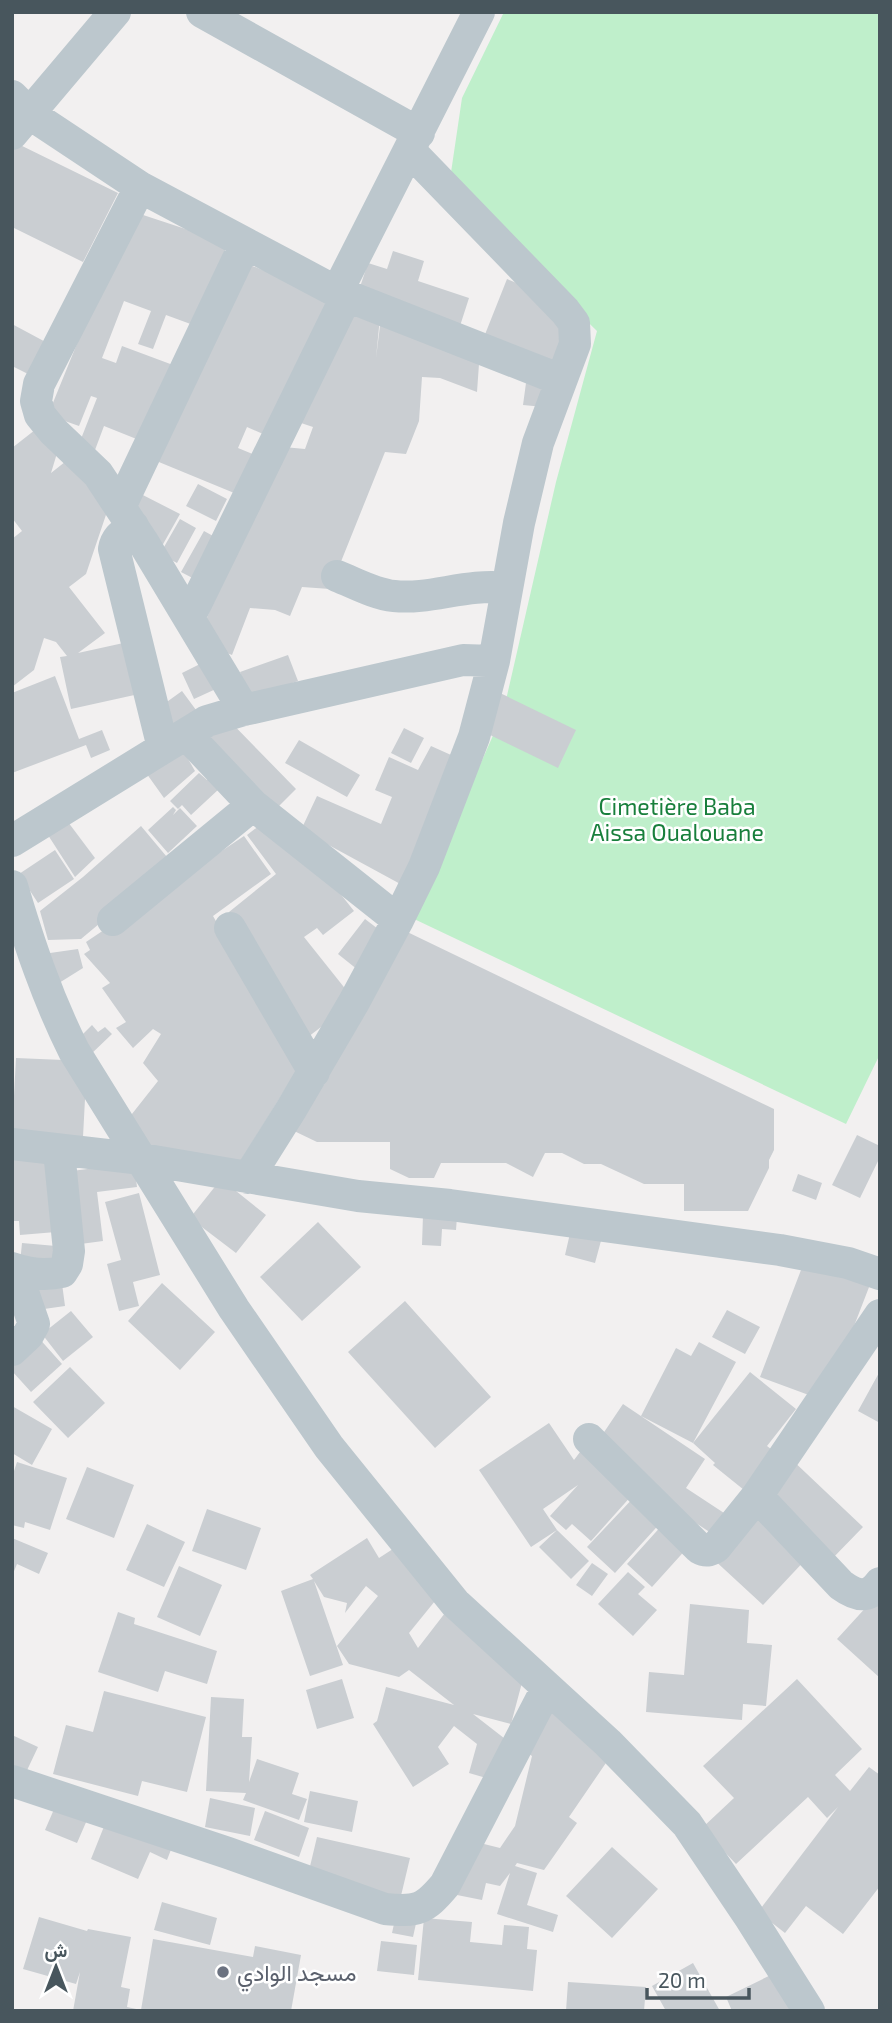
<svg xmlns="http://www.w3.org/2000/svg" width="892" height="2023" viewBox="0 0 892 2023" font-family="'Exo 2',Vazirmatn,sans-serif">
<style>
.green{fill:#bfefcb}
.building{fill:#caced2}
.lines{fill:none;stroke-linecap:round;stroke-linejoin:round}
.street{stroke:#bcc7cd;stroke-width:32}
.worship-dot{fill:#6b7280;stroke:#fff;stroke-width:2.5}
.labels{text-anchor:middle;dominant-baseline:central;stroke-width:5;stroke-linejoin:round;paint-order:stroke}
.park-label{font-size:23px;fill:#187f3c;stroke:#fff}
.worship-label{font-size:23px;fill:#5b616d;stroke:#fff;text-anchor:start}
</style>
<rect width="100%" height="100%" fill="#f2f0f0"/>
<!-- green -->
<path class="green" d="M504 12H880V1054L846 1124 412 918 503 713 556 482 597 331 449 186 462 98Z"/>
<!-- building -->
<path class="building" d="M12 141 118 193 83 262 12 227Z
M131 211 228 243 196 326 166 315 153 349 138 344 151 311 124 301 102 358 116 363 122 346 173 365 144 442 104 426 95 450 79 444 97 398 91 396 79 426 48 415Z
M393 251 424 261 418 281 469 298 459 329 357 296 368 263 387 269Z
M238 260 330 298 272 438 247 427 238 448 255 455 239 495 154 460Z
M507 279 578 308 554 370 482 342Z
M345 304 380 317 376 358 381 318 480 350 477 392 440 378 422 377 419 421 406 454 385 452 330 589 302 587 290 616 275 610 250 608 232 655 198 641 273 446 305 449 313 427 298 422Z
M12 324 53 346 36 378 12 366Z
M526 383 546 385 544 407 523 405Z
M40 426 58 450 51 473 75 454 111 500 86 574 69 587 105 633 78 653 128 642 139 694 71 709 60 657 67 656 56 642 44 638 34 670 12 687V539L22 531 12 518V448Z
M198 484 227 499 216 521 186 506Z
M135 491 180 514 162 546 124 513Z
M180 519 196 528 177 563 160 554Z
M204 531 224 542 202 583 181 572Z
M288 655 298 681 249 698 240 672Z
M206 661 218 688 194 699 182 673Z
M55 676 79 739 102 730 110 750 91 758 86 745 12 773V693Z
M182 691 199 714 174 732 157 709Z
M500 693 576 730 558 768 482 731Z
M217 708 296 789 272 813 193 731Z
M404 728 424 738 411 763 391 753Z
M299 740 360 775 347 797 285 763Z
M180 745 195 771 164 798 139 763Z
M431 746 460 759 404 886 301 830 317 796 381 824 392 797 375 790 389 757 418 770Z
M199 773 207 780 209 778 219 789 191 815 182 805 178 809 170 801Z
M173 807 176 810 173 815 180 808 197 826 168 853 148 830Z
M37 818H65L95 858 75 877Z
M264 822 331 882 354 911 323 935 317 928 304 937 355 1001 308 1037 229 912 276 874 247 835Z
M141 826 172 863 81 939 48 940 40 911 83 877Z
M244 836 271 874 213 916 299 1067 240 1162 142 1149 128 1119 158 1081 143 1063 161 1034 153 1029 133 1048 116 1028 126 1022 102 988 110 983 84 954 90 950 86 942Z
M55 850 74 879 38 903 19 874Z
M365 919 386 935 358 970 338 954Z
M399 928 774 1109V1150L769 1160V1168L748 1211H684V1184H644L601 1164H584L562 1153H545L533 1177 506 1163H441L434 1178H409L390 1169V1142H317L292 1130Z
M78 949 83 968 51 988 43 954Z
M92 1025 98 1032 105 1027 112 1034 89 1056 76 1041Z
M16 1058 87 1061 83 1137 12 1133Z
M857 1135 880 1146V1157L860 1198 832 1185Z
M50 1150 56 1232 20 1235 19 1221H12V1152Z
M134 1163 137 1187 97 1192 103 1241 73 1245 64 1172Z
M798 1174 822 1183 816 1200 792 1191Z
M221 1179 266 1215 236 1253 190 1218Z
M139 1193 160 1275 133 1282 139 1306 119 1311 107 1264 121 1260 105 1202Z
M423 1215 457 1217 456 1230 442 1229 441 1246 422 1245Z
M318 1222 361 1267 302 1321 260 1277Z
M571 1229 602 1237 595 1263 565 1255Z
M22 1243 56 1246 54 1266 20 1263Z
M806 1257 871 1282 825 1401 760 1377Z
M61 1276 65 1306 37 1310 34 1279Z
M162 1283 215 1332 180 1370 128 1321Z
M405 1301 491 1397 435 1448 348 1352Z
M727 1310 760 1327 745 1354 712 1337Z
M71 1311 93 1337 63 1361 42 1334Z
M37 1336 62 1364 31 1392 12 1371V1357Z
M699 1342 736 1362 693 1443 750 1372 796 1409 767 1446 780 1456 749 1494 713 1465 715 1463 693 1443 641 1416 676 1348 691 1356Z
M70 1367 105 1403 68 1438 33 1402Z
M880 1371V1423L858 1411Z
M623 1404 705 1459 686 1488 724 1513 711 1533 590 1453Z
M12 1406 52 1429 32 1465 12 1453Z
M549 1423 574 1460 583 1448 633 1494 591 1541 572 1524 566 1530 550 1516 578 1485 543 1509 557 1530 531 1547 479 1470Z
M788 1456 863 1527 830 1561 756 1490Z
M17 1462 67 1478 50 1530 25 1522 24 1528 12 1525V1477Z
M87 1467 134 1485 114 1538 66 1519Z
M637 1494 664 1519 615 1573 587 1547Z
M207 1509 261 1528 246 1570 192 1551Z
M756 1509 808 1557 763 1605 711 1557Z
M664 1523 689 1546 652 1587 627 1564Z
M147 1524 185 1542 164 1587 126 1570Z
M557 1530 589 1561 571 1579 539 1547Z
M12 1538 48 1553 39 1574 17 1564 12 1576Z
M367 1538 379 1558 399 1545 435 1601 409 1633 418 1648 445 1613 524 1675 511 1724 473 1714 522 1752 500 1782 469 1773 477 1744 454 1726 438 1747 449 1764 413 1787 373 1724 377 1721 386 1687 454 1705 409 1670 399 1677 349 1664 337 1646 378 1596 366 1586 345 1613 347 1603 324 1597 314 1581 343 1665 310 1676 281 1591 313 1579 310 1575Z
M592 1563 608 1574 592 1596 576 1585Z
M179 1566 222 1585 200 1636 157 1617Z
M628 1572 645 1587 638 1594 657 1610 633 1636 598 1604Z
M880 1592V1678L837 1639Z
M690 1604 749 1610 747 1643 772 1645 766 1706 743 1704 742 1720 646 1712 649 1672 684 1675Z
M118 1612 135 1618 134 1624 217 1651 207 1684 165 1671 158 1692 98 1672Z
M342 1679 354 1718 317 1729 306 1690Z
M797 1679 862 1749 835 1775 850 1791 869 1767 880 1775V1886L843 1934 806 1906 785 1933 758 1912 838 1807 827 1818 808 1797 736 1864 702 1828 734 1798 703 1766Z
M104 1691 206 1717 187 1792 142 1781 138 1796 53 1774 66 1725 93 1732Z
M211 1697 244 1699 242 1737H252L249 1782 257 1759 299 1773 292 1794 307 1799 299 1820 243 1800 246 1793 206 1791Z
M543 1705 610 1757 569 1817 577 1823 544 1870 517 1863 515 1866 537 1873 527 1905 558 1915 553 1932 497 1914 510 1873 500 1886 486 1883 482 1900 457 1895 472 1841 500 1848 515 1826 532 1756 522 1749Z
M12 1735 38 1747 21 1783 12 1779Z
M310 1791 358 1801 352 1832 304 1822Z
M210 1798 255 1808 250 1836 205 1827Z
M55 1807 87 1820 77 1843 45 1830Z
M265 1811 309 1828 299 1857 254 1840Z
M107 1819 172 1847 167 1860 150 1852 138 1879 91 1859Z
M317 1837 410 1858 400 1900 307 1879Z
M612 1847 658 1889 612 1938 566 1896Z
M162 1902 217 1918 210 1945 154 1930Z
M396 1915 417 1919 413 1937 392 1933Z
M39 1917 87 1931 88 1929 131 1937 121 1987 130 1989 127 2007 141 2010 153 1939 253 1957 255 1946 301 1955 291 2011H73L80 1972 76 1984 23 1969Z
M424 1918 472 1922 470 1942 502 1945 504 1925 529 1927 527 1949 537 1950 533 1991 418 1980Z
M381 1941 417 1945 414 1975 377 1971Z
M693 1963 720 2011H666L652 1986Z
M775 1973 793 2011H732L726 1997Z
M568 1982 646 1987 644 2011H566Z"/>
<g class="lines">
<!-- street -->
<path class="street" d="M202 12 419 133
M12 96 30 114 140 187 337 292 479 12
M12 134 115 12
M140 187 39 384 36 401 40 415 53 431 98 474 143 542 244 710
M337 292 561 380
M120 507 245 244
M133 526C124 533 116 537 114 549L163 748
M337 576C355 583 374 594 394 596 431 600 466 583 507 588
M189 618 347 295
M186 734 253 805 398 920
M12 841 207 721 244 710 463 660 494 661
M12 886C29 943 47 997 74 1051L234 1309 329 1447 455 1603 608 1743 687 1824 749 1916 809 2011
M113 920 253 805
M230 928 314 1072
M12 1144 142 1159 358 1196 450 1205 780 1250 848 1263 880 1274
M248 1178 292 1108 354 1002 398 920 424 867 474 737 494 661 519 523 538 443 575 344 574 323 565 311 410 151
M12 1268C29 1274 45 1276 62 1272L67 1264 69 1251 59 1151
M12 1350 28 1335 34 1324 15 1269
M589 1439 699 1548C706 1552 709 1551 716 1547L757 1496 880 1315
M757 1496 841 1585C856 1596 868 1599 880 1583
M12 1781 228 1853 385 1909C417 1912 424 1910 445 1885L547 1688"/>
</g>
<!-- markers -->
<circle class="worship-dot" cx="223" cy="1972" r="7"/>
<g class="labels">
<!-- park labels -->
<g class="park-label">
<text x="677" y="806">Cimetière Baba<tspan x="677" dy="26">Aissa Oualouane</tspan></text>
</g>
<!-- worship labels -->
<g class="worship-label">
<text x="237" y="1972">مسجد الوادي</text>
</g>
</g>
<!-- border -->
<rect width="892" height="2023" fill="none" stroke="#48565d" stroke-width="28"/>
<!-- north arrow -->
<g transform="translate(56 1967)" stroke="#ffffff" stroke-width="5" paint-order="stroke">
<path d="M0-5L12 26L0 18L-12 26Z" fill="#48565d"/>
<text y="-10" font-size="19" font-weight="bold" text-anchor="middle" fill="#48565d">ش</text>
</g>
<!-- scale -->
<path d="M647 1988v10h102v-10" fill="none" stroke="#48565d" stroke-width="3.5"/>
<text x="658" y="1988" font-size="21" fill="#48565d" stroke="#ffffff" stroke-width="5" paint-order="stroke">20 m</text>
</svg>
